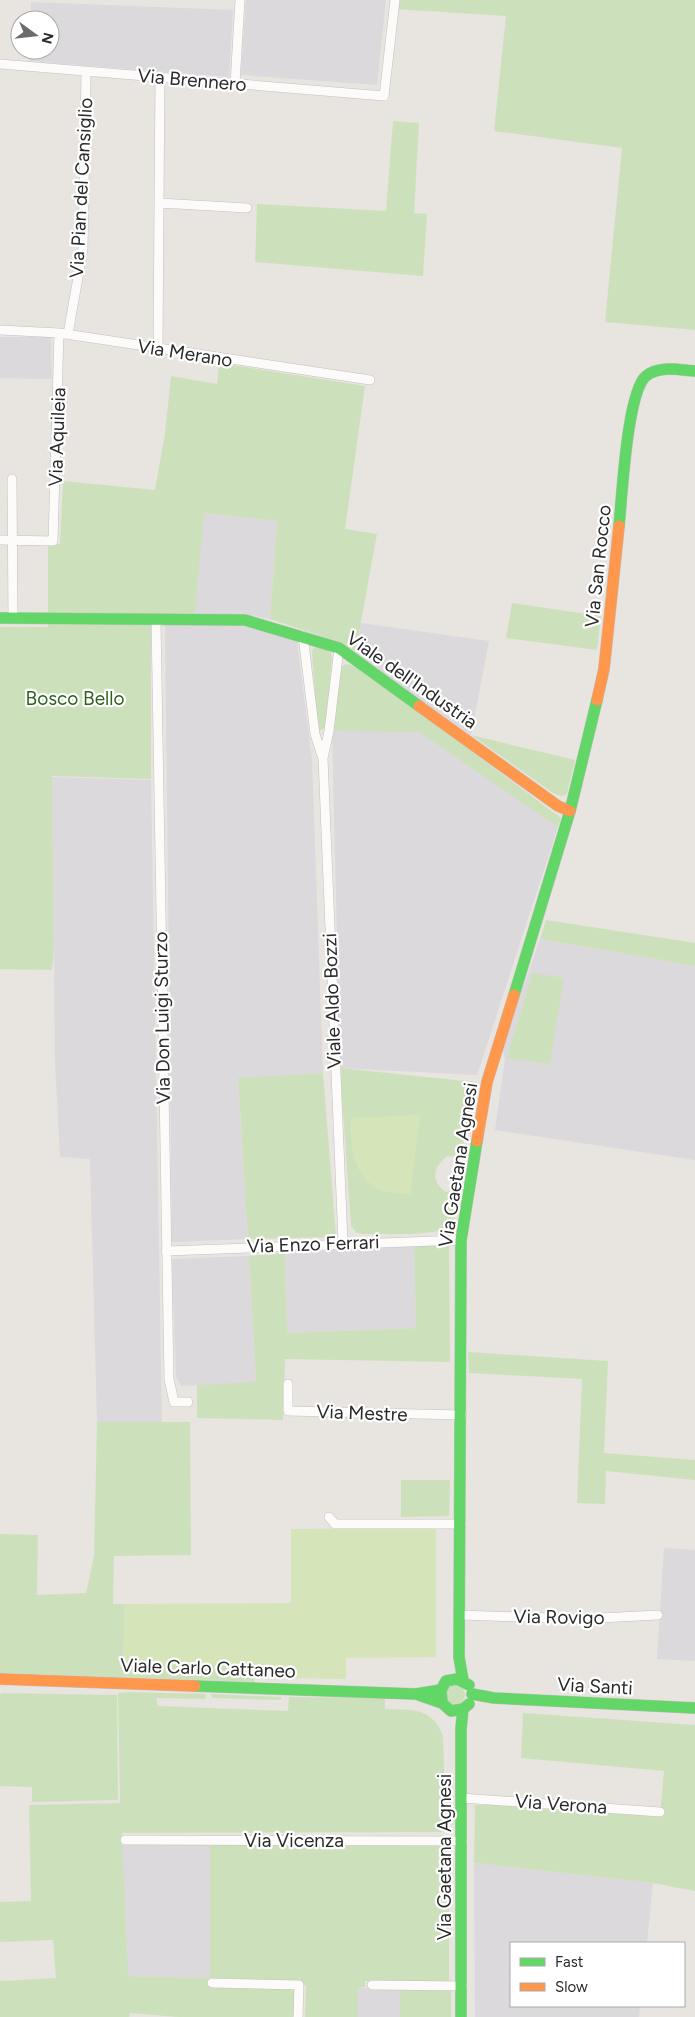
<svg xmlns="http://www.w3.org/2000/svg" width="695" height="2017" viewBox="0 0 695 2017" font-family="Figtree,sans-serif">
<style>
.industrial{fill:#dbd9db}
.green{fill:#cce1bb}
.pitch{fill:#d6e4b9}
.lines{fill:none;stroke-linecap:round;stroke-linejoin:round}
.street-casing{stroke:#c2c0c1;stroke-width:10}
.fast-casing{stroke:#c2c0c1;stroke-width:12}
.slow-casing{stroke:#c2c0c1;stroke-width:12}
.street{stroke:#fcfbfa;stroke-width:9}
.fast{stroke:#63d668;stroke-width:11}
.slow{stroke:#ff974d;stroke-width:11}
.labels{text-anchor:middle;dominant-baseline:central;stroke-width:4.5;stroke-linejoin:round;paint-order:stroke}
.street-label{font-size:19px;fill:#2a2a2a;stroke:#fff}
.park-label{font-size:19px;fill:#30611f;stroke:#fff}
</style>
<rect width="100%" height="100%" fill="#e8e4e0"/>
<!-- industrial -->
<path class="industrial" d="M246 0H386L377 85 241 75Z
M31 2 233 10 229 77 29 61 30 50H50V20H31Z
M0 337H51L52 379 0 378Z
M203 513 277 521 270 619 245 614H195Z
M361 623 489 641 471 735 355 654Z
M165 625H243L297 641 312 760 323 1073 238 1079 248 1239 172 1242Z
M332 731H419L558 827 477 1075 340 1068Z
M52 777 151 780 162 1422H97L90 1159 60 1157 55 1061Z
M540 939 695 966V1160L495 1130 505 1060 502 1048Z
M414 1246 416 1328 287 1333 285 1253Z
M249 1256 256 1383 181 1386 176 1377 172 1259Z
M664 1548 695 1550V1661L657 1659Z
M210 1844V1978L127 1976 121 1845Z
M474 1863 653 1883 647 1943H511V2006H640L639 2017H475Z
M358 1988H400V2017H351L358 2016Z"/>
<!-- green -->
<path class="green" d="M396 0H695V330L605 322 622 148 494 131 506 16 394 9Z
M393 121 419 123 414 213 427 214 423 276 255 262 257 204 386 211Z
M219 363 365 386 345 529 377 534 355 654 333 640 270 619 277 521 204 513 195 614 151 615V779L52 776 54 948 52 970 0 969V627H48V545L60 544 63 481 155 490 165 433 171 376 217 384Z
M512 603 601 616 597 650 506 638Z
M321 646 331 653 332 658 326 725 324 729 320 730 317 726 312 651 314 648Z
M346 664 351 665 372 677 561 818 558 827 419 732 332 731 339 673 342 666Z
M471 735 575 760 567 794 561 796 553 793Z
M546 920 695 943V966L540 939Z
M532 973 564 978 550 1064 507 1058Z
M340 1068 474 1082 461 1158 448 1156C433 1166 430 1181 446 1192L459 1189C458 1200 458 1215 452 1224 444 1237 381 1234 364 1234L357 1233 351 1226Z
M323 1073 336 1237 248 1239 238 1078Z
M449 1245 450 1362 285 1359 283 1420 197 1418V1385L256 1382 249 1256 285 1253 287 1333 416 1328 414 1246Z
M468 1352 608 1361 604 1453 695 1460V1480L606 1471 605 1504 577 1503 582 1379 469 1373Z
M97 1422H190L191 1555 114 1556 113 1604H125L123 1663 255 1666 254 1682 0 1673V1534L38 1535 37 1595 86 1593 94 1556Z
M401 1480H450L449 1516 401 1517Z
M445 1695a10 10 0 1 1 20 0a10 10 0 1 1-20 0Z
M126 1692 205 1694 206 1697 205 1699 156 1698 158 1706 288 1711 289 1697 385 1698V1709C413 1710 432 1707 443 1736L446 1832 122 1833 128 1976 210 1978V1844L449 1845V1982L365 1981V1987L358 1988V2017H305L306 1986 299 1983 294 1990V2017H178L130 2013 129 2017H0V1981L56 1978 53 1940 0 1942V1902L31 1901 29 1805 120 1803 118 1693Z
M3 1693 117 1695 118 1800 32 1802V1787L0 1786V1694Z
M211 1694 281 1697V1700L212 1698Z
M523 1713 695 1725V1891L653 1883 474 1863 475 1805H515L660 1817 664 1771 521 1758Z
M400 1988 451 1990V2017H400Z"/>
<!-- pitch -->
<path class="pitch" d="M420 1115 410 1194C399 1193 385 1193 376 1188 352 1173 350 1143 351 1118Z
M436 1528V1657L346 1658V1679L292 1678 291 1666 123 1664 125 1604 291 1603V1529Z"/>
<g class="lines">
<defs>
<path id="street" d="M0 64 384 96 395 0
M160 77 159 203 247 208
M235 84 240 0
M0 330 59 333 370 380
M68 334 83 249 86 72
M158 348 159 203
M12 479 13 618
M0 540 53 541 59 333
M156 620 169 1379 174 1402H188
M303 636 315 734 322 756
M339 648 329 731 323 758 343 1243
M166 1251 461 1240
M288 1384V1411L462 1415
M329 1517 335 1524H461
M460 1615 580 1619 658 1615
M461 1798 660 1812
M125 1840 462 1841
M212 1983 299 1985 298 2017
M372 1985 462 1986"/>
<path id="fast" d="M619 526C622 497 627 392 646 376 659 365 680 370 695 371
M0 618 245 620 339 648 419 706
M514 995 570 811 597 700
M463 1680 459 1657 461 1240 477 1141
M195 1686 416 1694 440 1690
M416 1694 442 1703 451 1711 463 1709 469 1704
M472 1694 494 1698 695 1708
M442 1703 441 1690 446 1681 457 1679 469 1685
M461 2017V1728L463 1709"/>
<path id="slow" d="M597 700 604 669 619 526
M419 706 558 806 570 811
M477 1141 487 1082 514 995
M0 1679 195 1686"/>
</defs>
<!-- street casing -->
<use href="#street" class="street-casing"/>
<!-- fast casing -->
<use href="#fast" class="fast-casing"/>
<!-- slow casing -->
<use href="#slow" class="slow-casing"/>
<!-- street -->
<use href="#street" class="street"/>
<!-- fast -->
<use href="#fast" class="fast"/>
<!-- slow -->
<use href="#slow" class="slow"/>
</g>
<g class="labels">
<!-- street labels -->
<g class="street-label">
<text transform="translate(192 80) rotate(5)">Via Brennero</text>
<text transform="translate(81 188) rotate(-87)">Via Pian del Cansiglio</text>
<text transform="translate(185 353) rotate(9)">Via Merano</text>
<text transform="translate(57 437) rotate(-88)">Via Aquileia</text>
<text transform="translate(598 566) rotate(-84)">Via San Rocco</text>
<text transform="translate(412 680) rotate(35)">Viale dell'Industria</text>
<text transform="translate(332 1001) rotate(-92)">Viale Aldo Bozzi</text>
<text transform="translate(162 1018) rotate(-91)">Via Don Luigi Sturzo</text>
<text transform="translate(458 1165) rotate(-81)">Via Gaetana Agnesi</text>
<text transform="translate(313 1244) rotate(-2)">Via Enzo Ferrari</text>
<text transform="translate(362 1413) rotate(2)">Via Mestre</text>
<text transform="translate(559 1617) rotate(1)">Via Rovigo</text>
<text transform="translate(208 1668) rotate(2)">Viale Carlo Cattaneo</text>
<text transform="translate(595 1686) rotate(3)">Via Santi</text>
<text transform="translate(561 1804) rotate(4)">Via Verona</text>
<text x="294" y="1840">Via Vicenza</text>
<text transform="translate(444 1857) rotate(-90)">Via Gaetana Agnesi</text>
</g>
<!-- park labels -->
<g class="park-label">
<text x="75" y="698">Bosco Bello</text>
</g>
</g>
<!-- legend -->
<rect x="510" y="1942" width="175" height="65" fill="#ffffff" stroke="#aaaaaa"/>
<rect x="520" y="1958" width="25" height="8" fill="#63d668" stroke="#aaaaaa"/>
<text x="555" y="1967" font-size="15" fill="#2a2a2a">Fast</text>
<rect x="520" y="1983" width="25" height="8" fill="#ff974d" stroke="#aaaaaa"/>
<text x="555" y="1992" font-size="15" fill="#2a2a2a">Slow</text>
<!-- north arrow -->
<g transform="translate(35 35) rotate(105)"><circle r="24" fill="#ffffff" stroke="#aaaaaa"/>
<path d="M0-4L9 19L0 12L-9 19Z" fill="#6c6b6a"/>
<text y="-8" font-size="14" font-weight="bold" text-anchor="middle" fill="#2a2a2a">N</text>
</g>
</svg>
